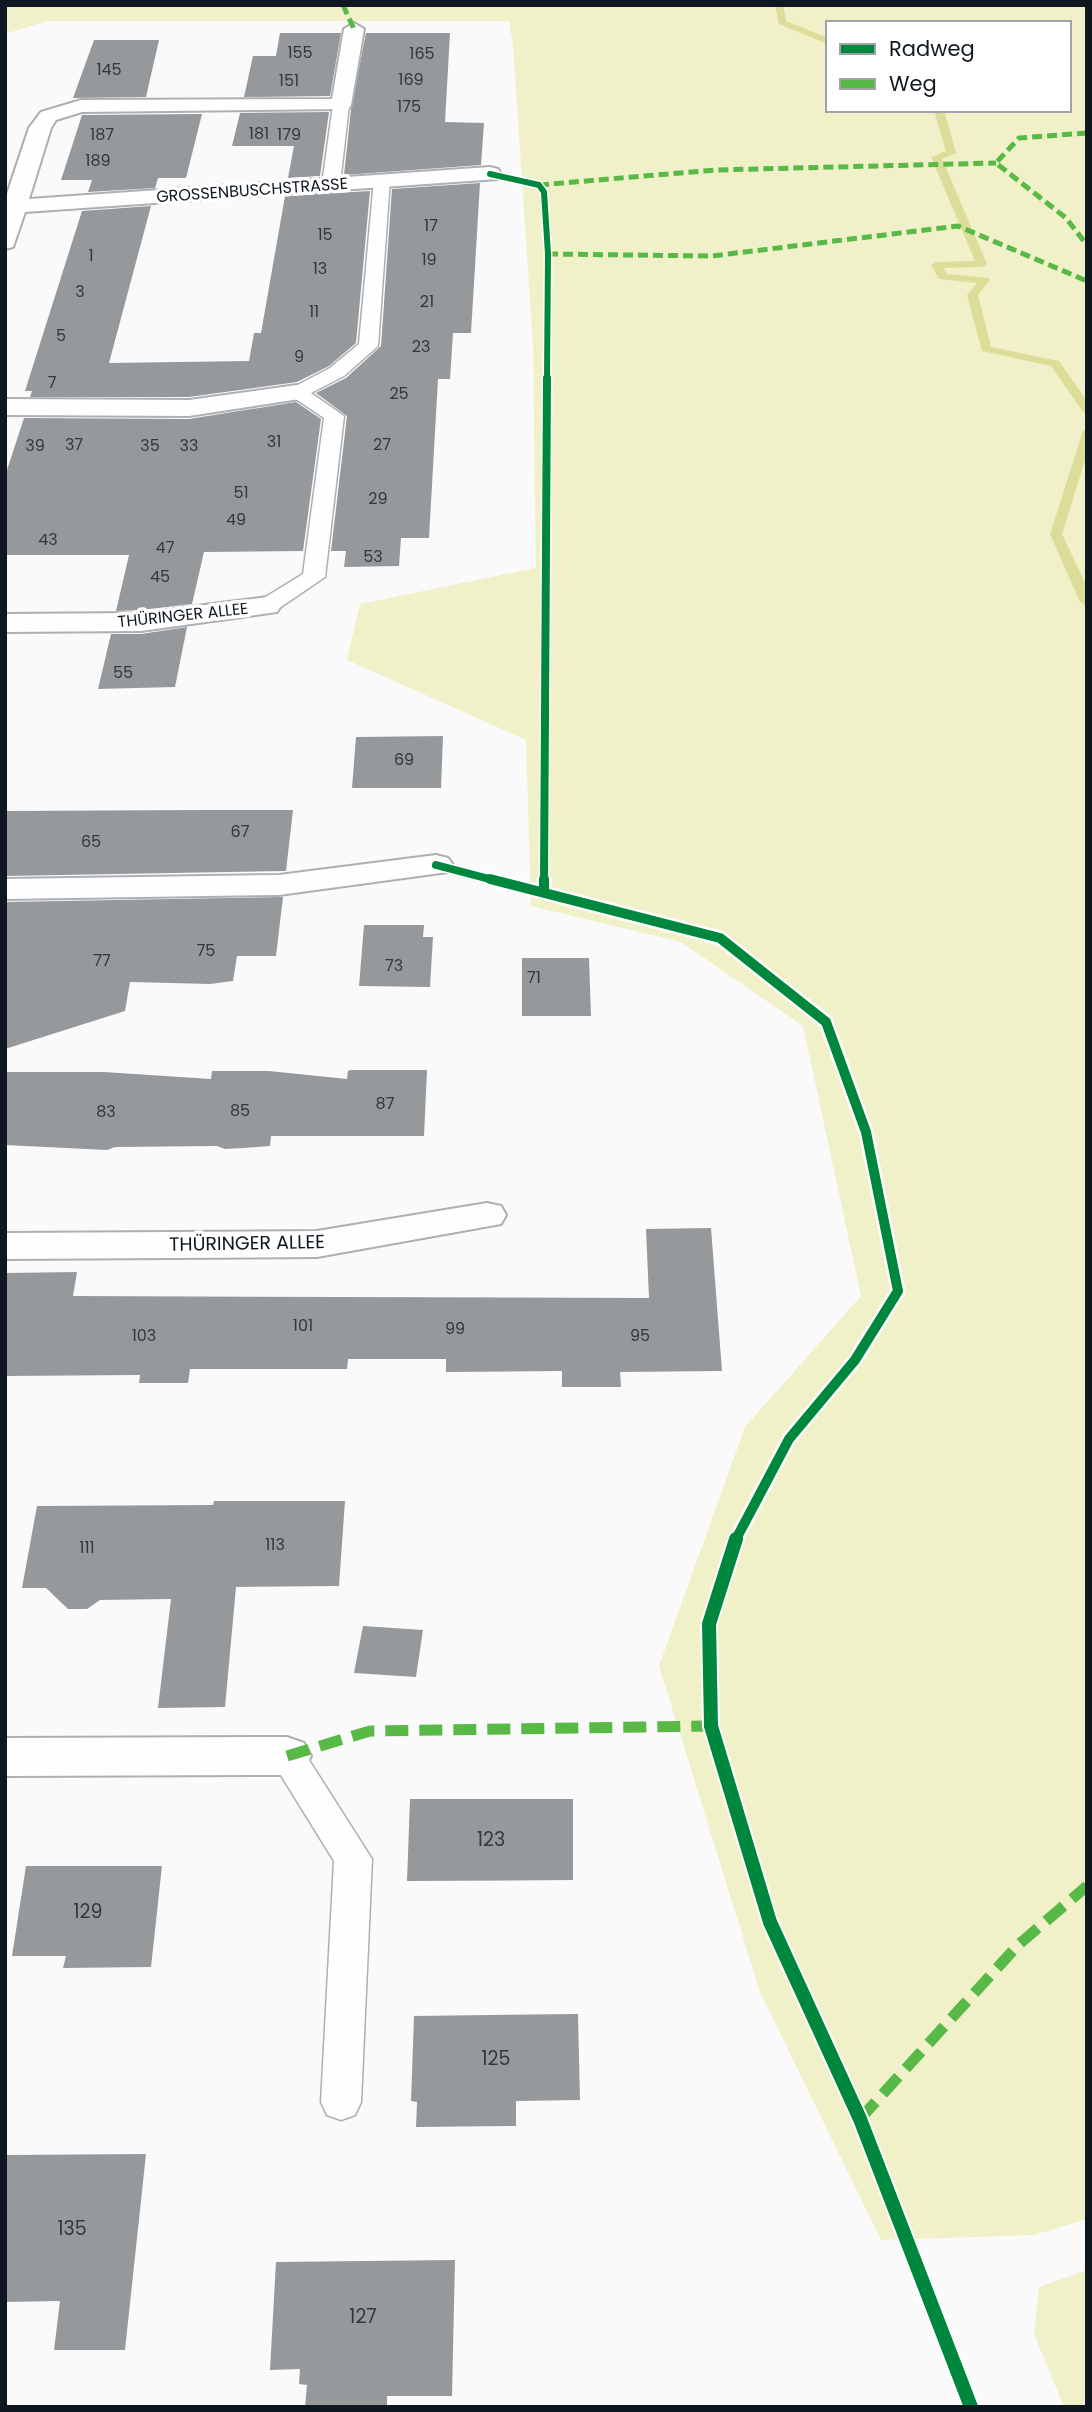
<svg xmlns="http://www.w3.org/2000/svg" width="1092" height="2412" viewBox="0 0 1092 2412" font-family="Poppins,sans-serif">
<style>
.green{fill:#f0f1c8;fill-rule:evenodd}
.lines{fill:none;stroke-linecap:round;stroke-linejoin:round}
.stream{fill:#dcdd99;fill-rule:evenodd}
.building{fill:#95999c}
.lane-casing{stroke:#acb0b4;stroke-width:3}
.street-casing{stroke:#acb0b4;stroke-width:4}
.lane{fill:#fefefe;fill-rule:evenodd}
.street{fill:#fefefe;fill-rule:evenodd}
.quiet-far1{stroke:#58b947;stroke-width:5;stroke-dasharray:10 5;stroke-linecap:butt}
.quiet{stroke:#58b947;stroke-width:11;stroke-dasharray:23 11;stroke-linecap:butt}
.cycleway-far3-casing{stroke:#fff;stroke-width:9}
.cycleway-far2-casing{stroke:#fff;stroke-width:11}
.cycleway-far1-casing{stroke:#fff;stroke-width:15}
.cycleway-casing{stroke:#fff;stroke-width:18}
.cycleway-far3{stroke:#00873e;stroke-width:6}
.cycleway-far2{stroke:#00873e;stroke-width:8}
.cycleway-far1{stroke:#00873e;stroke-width:10}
.cycleway{stroke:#00873e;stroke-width:14}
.labels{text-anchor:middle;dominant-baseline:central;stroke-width:7;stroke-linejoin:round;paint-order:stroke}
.number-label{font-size:16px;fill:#30383f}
.far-street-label{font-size:16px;fill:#0f1720;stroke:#fff}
.street-label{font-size:19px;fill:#0f1720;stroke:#fff}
.near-number-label{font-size:19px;fill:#30383f}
</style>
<rect width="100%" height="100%" fill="#fafafa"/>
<!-- green -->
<path class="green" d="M5 5H1087V2219L1034 2235 881 2240 760 1992 659 1666 745 1427 861 1296 803 1026 681 942 531 906 526 740 347 660 360 604 536 568 533 346 513 45 509 21H47L5 34ZM828 23H1069V110H828Z
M1087 2270V2407H1064L1034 2334 1039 2287Z"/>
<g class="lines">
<!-- stream -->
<path class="stream" d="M775 5H783L786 21 828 38V44L779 24Z
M934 110H944L956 153 942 159 987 264 982 267 943 268 947 274 989 278 990 280 978 295 991 347 1059 361 1087 401V413L1083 412 1051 366 982 351 967 295 977 283 939 279 931 265 936 262 975 261 931 157 946 151Z
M1083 431H1087V454L1062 534 1087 587V606L1080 602 1050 534Z"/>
</g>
<!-- building -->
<path class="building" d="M280 33H341L330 96 244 97 253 56H276Z
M366 33H450L445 122 484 123 481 165 344 175 351 109Z
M94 40H159L146 97 73 98Z
M329 112 320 176 288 178 294 146H232L240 113Z
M202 114 186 178H158L155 188 88 192 92 180H61L82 115Z
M480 183 471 333H453L450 379H438L429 538H401L399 566 344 567 346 551H331L347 416 316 393 346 378 381 346 392 189Z
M370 191 356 343 329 366 297 382 189 397H30L32 391H25L82 211 151 206 109 363 249 361 254 333H261L285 196Z
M296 402 321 419 303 551 204 552 192 604 141 610 116 611 129 555H5V476L24 418 189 419Z
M187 627 175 687 98 689 111 634H141Z
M443 736 441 788H352L356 737Z
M200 810H293L286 871 5 876V811Z
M283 897 276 956H237L233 981 210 984 130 982 125 1011 5 1049V902Z
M364 925H424L423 937H433L430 987 359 986Z
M522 958H589L591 1016H522Z
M351 1070H427L424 1136H271L270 1146 244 1148 225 1149 217 1146 115 1147 107 1150 5 1145V1072H104L211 1079 212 1071H269L347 1079 348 1071Z
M711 1228 722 1371 620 1372 621 1387H562V1371L446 1372V1359H348L347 1369H190L188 1383H139L140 1375 5 1376V1273L77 1272 73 1296 649 1298 646 1229Z
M214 1501H345L339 1586 236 1587 225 1707 158 1708 171 1599 100 1600 87 1609H68L46 1588H22L37 1506 213 1505Z
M363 1626 423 1630 416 1677 354 1673Z
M410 1799H573V1880L407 1881Z
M26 1866H162L151 1967 63 1968 66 1956H12Z
M578 2014 580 2100 516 2101V2126L416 2127 417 2102 411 2101 414 2016Z
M146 2154 125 2350H54L60 2301 5 2302V2155Z
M455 2260 452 2396H387V2407H305L307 2385 299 2384 300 2369 270 2370 276 2262Z"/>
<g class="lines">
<defs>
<path id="lane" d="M341 100 349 105 340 184 331 189 322 184 333 105Z
M382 175 390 180 378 346 344 376 311 393 344 416 325 577 275 611H259L256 606 259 601 303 574 324 418 287 393 290 389 330 368 359 344 374 180Z
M287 1742 300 1746 372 1859 361 2102 355 2115 341 2120 327 2115 321 2102 334 1861 269 1756 274 1746Z"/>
<path id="street" d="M354 23 364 29 351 105 348 109 82 112 56 120 51 128 29 199 490 167 498 169 501 174 498 179 25 212 13 247 5 249V200L29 128 41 112 81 100 332 99 344 29Z
M297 385 306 388 310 393 306 398 189 416 5 415V399L189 400Z
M267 597 277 600 281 606 277 612 141 631 5 632V614L141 613Z
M436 855 448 858 453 865 448 872 279 895 5 899V879L279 875Z
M487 1203 501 1206 506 1215 501 1224 317 1257 5 1259V1233L317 1231Z
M287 1737 304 1743 311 1756 304 1769 287 1775 5 1776V1738Z"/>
</defs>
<!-- lane casing -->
<use href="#lane" class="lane-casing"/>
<!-- street casing -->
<use href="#street" class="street-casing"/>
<!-- lane -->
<use href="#lane" class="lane"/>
<!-- street -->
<use href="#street" class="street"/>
<!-- quiet-far1 -->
<path class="quiet-far1" d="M343 5 354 29
M1087 133 1019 138 996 163 1066 218 1087 245
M539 185 715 170 996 163
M548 254 712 256 958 226 1087 281"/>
<!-- quiet -->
<path class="quiet" d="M287 1756 370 1731 711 1726
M860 2119 1018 1945 1087 1886"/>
<defs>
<path id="cycleway-far3" d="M490 174 539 185 544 192 548 254 547 380"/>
<path id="cycleway-far2" d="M436 865 497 881
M544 881 547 378"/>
<path id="cycleway-far1" d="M490 879 720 938 826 1022 866 1132 898 1291 855 1360 789 1439 735 1541
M544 891V879"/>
<path id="cycleway" d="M736 1539 709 1624 711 1726 770 1922 860 2119 971 2407"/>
</defs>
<!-- cycleway-far3 casing -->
<use href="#cycleway-far3" class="cycleway-far3-casing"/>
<!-- cycleway-far2 casing -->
<use href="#cycleway-far2" class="cycleway-far2-casing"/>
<!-- cycleway-far1 casing -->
<use href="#cycleway-far1" class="cycleway-far1-casing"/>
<!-- cycleway casing -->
<use href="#cycleway" class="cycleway-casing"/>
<!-- cycleway-far3 -->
<use href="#cycleway-far3" class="cycleway-far3"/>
<!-- cycleway-far2 -->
<use href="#cycleway-far2" class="cycleway-far2"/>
<!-- cycleway-far1 -->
<use href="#cycleway-far1" class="cycleway-far1"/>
<!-- cycleway -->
<use href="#cycleway" class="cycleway"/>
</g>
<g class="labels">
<!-- number labels -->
<g class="number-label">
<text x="300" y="52">155</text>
<text x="422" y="53">165</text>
<text x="109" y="69">145</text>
<text x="411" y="79">169</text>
<text x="289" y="80">151</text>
<text x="409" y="106">175</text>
<text x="259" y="133">181</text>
<text x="102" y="134">187</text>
<text x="289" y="134">179</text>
<text x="98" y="160">189</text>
<text x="431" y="225">17</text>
<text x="325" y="234">15</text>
<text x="91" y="255">1</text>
<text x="429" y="259">19</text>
<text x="320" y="268">13</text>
<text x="80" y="291">3</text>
<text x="427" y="301">21</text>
<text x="314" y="311">11</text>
<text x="61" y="335">5</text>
<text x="421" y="346">23</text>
<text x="299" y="356">9</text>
<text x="52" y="382">7</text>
<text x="399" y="393">25</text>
<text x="274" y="441">31</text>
<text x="74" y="444">37</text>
<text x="382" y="444">27</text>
<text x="35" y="445">39</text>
<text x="150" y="445">35</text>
<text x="189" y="445">33</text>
<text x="241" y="492">51</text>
<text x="378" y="498">29</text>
<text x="236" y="519">49</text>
<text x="48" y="539">43</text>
<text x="165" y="547">47</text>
<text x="373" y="556">53</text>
<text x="160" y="576">45</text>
<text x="123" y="672">55</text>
<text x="404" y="759">69</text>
<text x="240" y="831">67</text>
<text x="91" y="841">65</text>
<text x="206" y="950">75</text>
<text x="102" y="960">77</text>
<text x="394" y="965">73</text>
<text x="534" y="977">71</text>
<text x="385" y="1103">87</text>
<text x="240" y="1110">85</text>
<text x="106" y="1111">83</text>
<text x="303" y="1325">101</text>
<text x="455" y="1328">99</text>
<text x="144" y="1335">103</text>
<text x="640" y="1335">95</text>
<text x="275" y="1544">113</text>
<text x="87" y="1547">111</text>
</g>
<!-- far-street labels -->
<g class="far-street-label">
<text transform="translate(252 190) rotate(-4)">GROSSENBUSCHSTRASSE</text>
<text transform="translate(183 615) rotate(-6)">THÜRINGER ALLEE</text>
</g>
<!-- street labels -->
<g class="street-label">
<text transform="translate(247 1243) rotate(-1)">THÜRINGER ALLEE</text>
</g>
<!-- near-number labels -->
<g class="near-number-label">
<text x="491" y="1839">123</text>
<text x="88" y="1911">129</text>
<text x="496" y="2058">125</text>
<text x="72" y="2228">135</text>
<text x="363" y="2316">127</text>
</g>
</g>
<!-- border -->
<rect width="1092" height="2412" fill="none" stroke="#0f1720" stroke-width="14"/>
<!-- legend -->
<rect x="826" y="21" width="245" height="91" fill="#ffffff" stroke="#9fa2a6" stroke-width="2"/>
<rect x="840" y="44" width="35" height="10" fill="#00873e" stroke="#9fa2a6" stroke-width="2"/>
<text x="889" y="56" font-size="21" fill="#0f1720">Radweg</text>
<rect x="840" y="79" width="35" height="10" fill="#58b947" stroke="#9fa2a6" stroke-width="2"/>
<text x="889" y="91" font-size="21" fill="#0f1720">Weg</text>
</svg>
